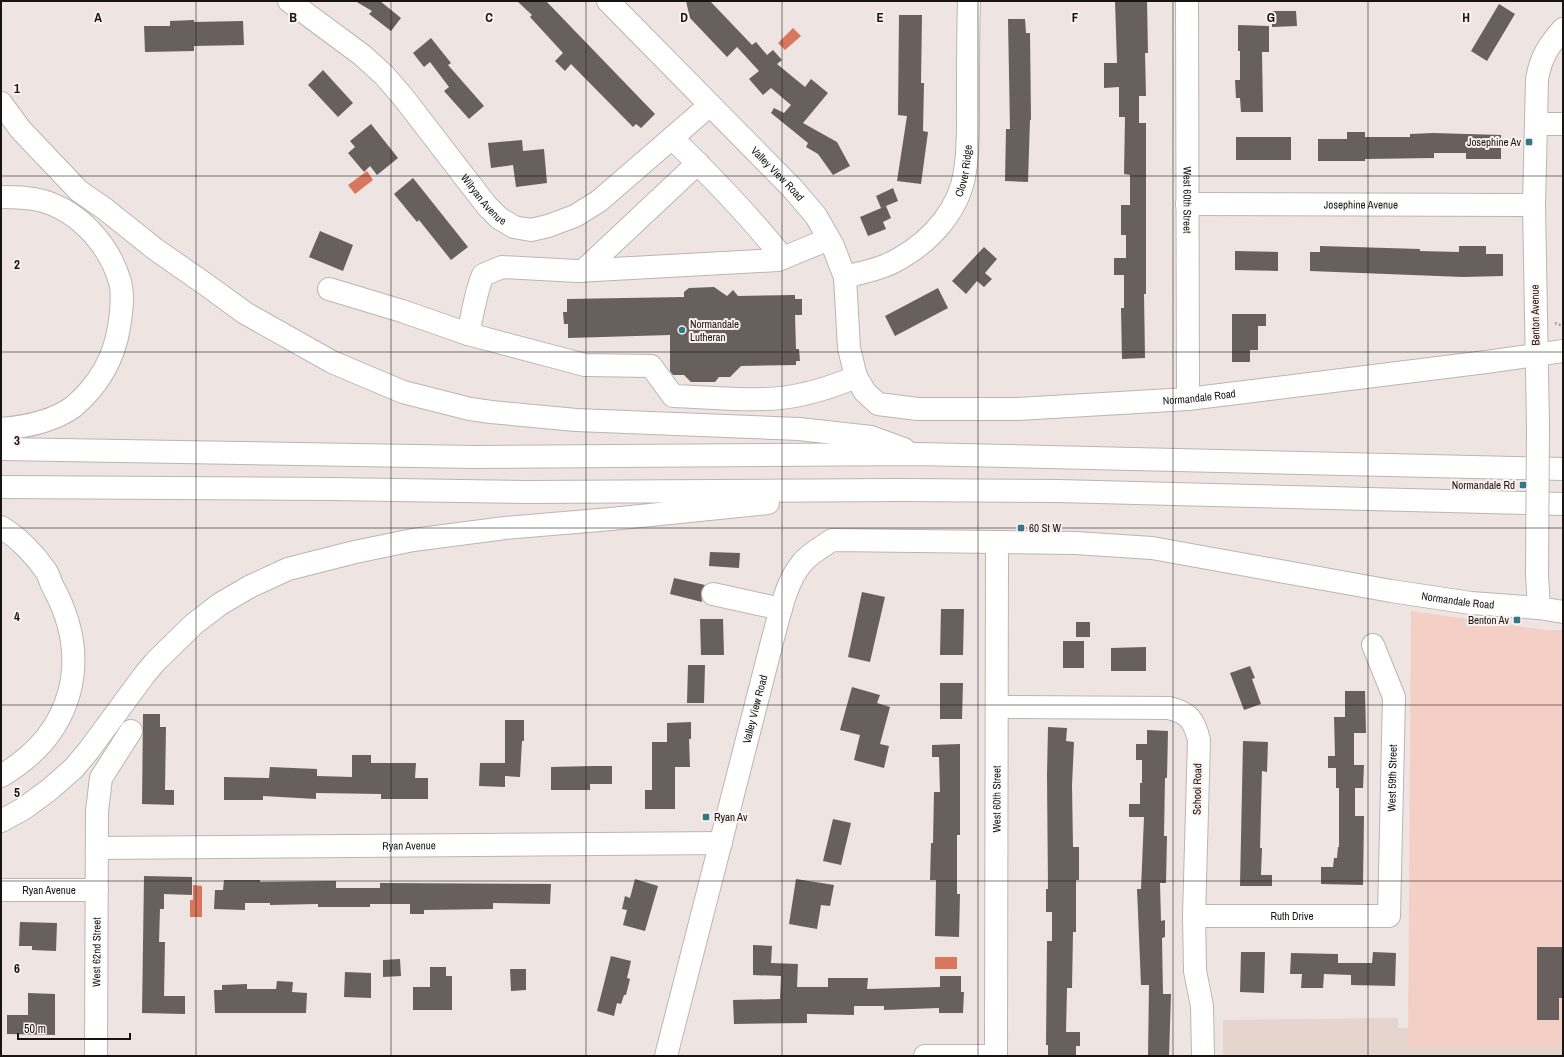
<svg xmlns="http://www.w3.org/2000/svg" width="1564" height="1057" viewBox="0 0 1564 1057" font-family="'Archivo Narrow',sans-serif">
<style>
.built{fill:#e6d4cf}
.green{fill:#f3cfc5}
.water{fill:#d9775e}
.building{fill:#68605d}
.lines{fill:none;stroke-linecap:round;stroke-linejoin:round}
.minor-casing{stroke:#beb4b2;stroke-width:24}
.highway-casing{stroke:#beb4b2;stroke-width:24}
.path{stroke:#aba3a1;stroke-width:2.5;stroke-dasharray:2 2;stroke-linecap:butt}
.minor{stroke:#fff;stroke-width:22}
.highway{stroke:#fff;stroke-width:22}
.minor-bridge-casing{stroke:#beb4b2;stroke-width:24;stroke-linecap:butt}
.minor-bridge{stroke:#fff;stroke-width:22}
.grid{fill:none;stroke:#171413;stroke-width:1;stroke-opacity:0.55}
.poi-dot{fill:#347887;stroke:#fbf1ee;stroke-width:1.5}
.labels{text-anchor:middle;dominant-baseline:central;stroke-width:4;stroke-linejoin:round;paint-order:stroke}
.poi-label{font-size:11px;fill:#171413;stroke:#fbf1ee;text-anchor:end}
.street-label{font-size:11px;fill:#171413;stroke:#fbf1ee}
.grid-label{font-size:13px;text-anchor:middle;font-weight:bold;fill:#171413;stroke:#fbf1ee;stroke-width:4;stroke-linejoin:round;paint-order:stroke}
</style>
<rect width="100%" height="100%" fill="#eee4e1"/>
<!-- built -->
<path class="built" d="M1398 1018V1028H1563V1056H1223V1020Z"/>
<!-- green -->
<path class="green" d="M1411 611 1545 630H1563V1045H1408Z"/>
<!-- water -->
<path class="water" d="M793 28 801 36 785 50 778 43Z
M367 171 373 180 355 194 348 185Z
M193 885 202 886V917H190V900H193Z
M935 957H957V969H935Z"/>
<!-- building -->
<path class="building" d="M355 1H380L401 18 391 31 369 14 372 11Z
M517 1H546L655 114 641 128 636 124 633 127 571 64 565 71 555 61 563 53 530 17 532 15Z
M686 1H710L752 45 756 42 767 55 773 50 782 60 777 64 805 87 811 79 828 93 803 123 837 142 850 166 833 175 818 154 806 147 808 143 771 113 774 108 784 113 791 105 771 88 763 95 749 79 759 71 737 47 727 57 690 18Z
M1115 1H1147L1148 53H1145L1146 96H1139V123H1146V294H1144L1145 358 1122 359 1121 308H1124V275H1114V258H1126V235H1121V205H1130V175L1124 174 1125 117H1119V87L1104 88V63H1117Z
M1499 4 1515 14 1487 61 1471 51Z
M1272 11H1296L1297 26 1272 27Z
M899 15H922L921 83H924L923 131 928 132 921 184 897 181 907 116 898 115Z
M1008 19H1025L1026 33H1030L1031 120H1030L1028 182 1005 181 1006 129H1010Z
M194 20V22L243 21 244 45 194 46V51L145 52 144 26H170V21Z
M1238 25 1269 26V52H1262L1263 112H1241L1240 98H1236L1235 80H1240V51H1238Z
M431 38 451 63 448 65 484 106 469 119 444 91 449 87 430 62 424 67 413 53Z
M323 70 353 103 338 117 308 85Z
M371 124 398 158 377 175 370 166 364 172 348 153 355 147 350 141Z
M1347 132H1365V137H1410V134L1433 133 1501 135V159H1466V153H1434V158L1365 159V161H1318V139H1347Z
M1236 137H1291V160H1236Z
M522 140 523 151 544 149 547 183 516 187 513 165 491 168 488 143Z
M413 178 468 247 451 260 419 220 417 222 394 194Z
M893 188 898 201 881 208 876 196Z
M886 206 891 218 883 222 886 229 868 236 860 217Z
M320 231 353 245 343 271 309 257Z
M1320 246 1420 249V251L1459 252V246H1486V254H1503V276L1463 277 1310 271V252H1320Z
M984 247 997 259 985 273 992 279 984 287 977 281 966 294 952 281Z
M1235 251 1278 252V271L1235 270Z
M714 287 727 296 733 290 738 296 795 295V299H802V315H795L796 349H799L800 361H796V365L741 366 730 377H719L715 382H691L684 375H673L670 371V335L568 338V324H564L563 312H567V299L684 297V292L689 288Z
M938 288 948 308 895 336 885 316Z
M1232 314H1266V326H1258V350H1250V362H1232Z
M710 552 740 553 739 568 709 566Z
M674 578 705 585 701 592 702 602 670 594Z
M862 592 885 597 870 662 848 657Z
M941 609H964L963 655H940Z
M700 619H723L724 655H701Z
M1076 622H1090V637H1076Z
M1063 641H1084V668H1063Z
M1146 647V671H1111V648Z
M688 665H705L704 703H687Z
M1250 666 1255 678 1252 679 1261 704 1244 710 1230 673Z
M940 683H963L962 719H940Z
M852 687 880 695 877 703 890 707 880 744 889 746 884 768 854 760 860 735 840 730Z
M1345 691H1365L1366 733H1354V765H1364L1363 788H1355V816H1364L1363 885 1321 884V867H1333L1334 858H1337L1338 847H1339V788H1336V768H1328V756H1335L1334 717H1345Z
M143 714H160V727H166L165 790H174V805L142 804Z
M505 720H524V741H522L520 777 505 776V787L479 786 480 763H505Z
M691 722V739H689L690 767H675V809H645V790H652V742H667V723Z
M1048 727 1067 728 1066 741 1074 742 1072 785 1073 847H1079V880H1076V932H1073L1072 988H1067L1066 1032H1080V1046H1076V1056H1048V1045H1046L1047 941H1052V912H1046V889H1048L1047 775Z
M1147 730 1168 731 1167 778H1165L1164 836H1167L1166 883H1160L1161 921 1165 920V937L1162 938 1163 994H1171L1169 1056H1148L1149 985H1141L1137 889H1141L1144 817H1129V804H1140V783H1142V760H1136V744H1147Z
M1243 741 1268 742 1267 772 1262 771 1260 848H1262L1261 875H1272V886H1240Z
M960 744V835H957V894H960L959 937 935 936 936 880H930L931 843H933L934 792H940L939 757H932V745Z
M352 755H371V763H416L415 778H428V799H381V794L316 793V799L263 796V800H224V777L269 778 270 767 317 769V776L352 777Z
M594 766H612V784H590V790H551V767Z
M833 819 851 823 841 865 823 861Z
M144 876 192 877V895L164 894V909H160L159 942H165L164 996H185V1014L142 1013Z
M635 879 658 886 645 931 623 925 627 910 622 909 625 896 630 898Z
M796 879 834 885 830 906 821 905 817 929 789 924Z
M224 880H260V882L336 881V888H380V883L551 884 550 904 493 903V909L424 910V914H410V904H370V907H318V904L270 905V903H245V910L214 909 215 890H223Z
M20 922 57 923 56 951 32 950V946H19Z
M753 945 772 946 771 963 798 964 797 987H828V978H868L867 989 940 987V976H961V992H964L963 1013H939V1008L884 1010V1006H854V1015L807 1014V1023L734 1024 733 1000 780 999 781 976 753 975Z
M1537 947H1563V998H1559V1020H1537Z
M1241 952H1265L1264 993 1240 992Z
M1373 952 1396 953 1395 986 1351 985V975L1324 974 1323 988H1301L1302 974H1290L1291 953 1338 954V963H1372Z
M611 956 631 961 627 978 630 979 626 995H624L621 1004 617 1003 614 1016 597 1011Z
M400 959 401 976 383 977V960Z
M430 967H446V976H452V1010H413V987H430Z
M510 969H526V990L511 991Z
M345 972 371 973V998L344 997Z
M277 981 293 982 292 992 307 993 306 1013H215L214 990H222V985L247 984V989H276Z
M28 993 55 994V1035L7 1034V1015H28Z"/>
<g class="lines">
<defs>
<g id="minor">
<path id="s1" d="M289 1 362 55 384 75 403 97 487 206 499 218 514 227 531 230 548 226 575 216 599 201 710 105"/>
<path id="s2" d="M608 1 793 189 816 216 833 246 845 277 849 348 856 377 865 392 878 404 918 409H1018L1188 399 1486 362 1563 351"/>
<path id="s3" d="M1187 1 1188 399"/>
<path d="M1536 124H1563"/>
<path d="M672 138C711 176 749 215 783 258"/>
<path id="s4" d="M1187 204 1534 205"/>
<path d="M829 239 778 260 577 271 502 267 483 275C475 293 473 314 468 334L585 365 651 366 673 396C713 397 765 404 804 394 822 390 839 384 856 377"/>
<path d="M583 271 698 163"/>
<path id="s5" d="M845 277C864 272 886 268 902 257 933 239 960 208 965 171 969 147 968 123 968 98 968 66 968 33 969 1"/>
<path d="M329 289 402 311 468 334"/>
<path d="M1538 426 1534 205 1537 79C1541 57 1548 46 1563 29"/>
<path d="M1537 575 1539 608"/>
<path d="M713 594 781 609"/>
<path d="M997 707 1169 708C1189 713 1194 720 1199 740L1194 916 1195 971 1202 1006 1203 1056"/>
<path id="s6" d="M97 848 721 843"/>
<path id="s7" d="M1 890H97"/>
<path id="s8" d="M1194 916H1389L1394 697 1373 645"/>
<path id="s9" d="M96 1056 97 811 101 778 131 731"/>
<path id="s10" d="M666 1056 772 642C779 617 785 583 802 563 809 554 822 547 832 540L1075 543 1152 548 1391 591 1471 603 1539 608 1563 612"/>
<path d="M925 1056H996"/>
<path id="s11" d="M996 1056 997 542"/>
</g>
<path id="highway" d="M1 103 21 130 79 191 105 209 155 249 208 286 245 313 332 362 403 392 470 409 491 412 576 420 799 429 871 437 904 449
M1 197C15 197 29 197 43 201 80 212 110 246 120 282 124 296 121 313 119 327 114 359 98 386 73 407 54 421 24 427 1 429
M1 449 474 457 918 454 1563 469
M1 487 331 489 525 492 900 490 1058 491 1563 504
M1 527C18 537 35 555 46 571 49 575 50 581 52 585 93 659 74 733 1 776
M1 821 23 809 49 790 74 768 89 750 145 674 156 661 194 624 220 604 251 586 288 569 355 552 413 540 505 528 611 519 768 503"/>
</defs>
<!-- minor casing -->
<use href="#minor" class="minor-casing"/>
<!-- highway casing -->
<use href="#highway" class="highway-casing"/>
<!-- path -->
<path class="path" d="M1555 323 1563 326"/>
<!-- minor -->
<use href="#minor" class="minor"/>
<!-- highway -->
<use href="#highway" class="highway"/>
<defs>
<path id="minor-bridge" d="M1537 575 1538 426"/>
</defs>
<!-- minor-bridge casing -->
<use href="#minor-bridge" class="minor-bridge-casing"/>
<!-- minor-bridge -->
<use href="#minor-bridge" class="minor-bridge"/>
</g>
<!-- grid -->
<path class="grid" d="M196 1V1056M391 1V1056M586 1V1056M782 1V1056M978 1V1056M1173 1V1056M1368 1V1056M1 176H1563M1 352H1563M1 528H1563M1 705H1563M1 881H1563"/>
<!-- markers -->
<g class="poi-dot">
<rect x="1525" y="138" width="8" height="8" rx="2"/>
<circle cx="682" cy="330" r="4"/>
<rect x="1519" y="481" width="8" height="8" rx="2"/>
<rect x="1017" y="524" width="8" height="8" rx="2"/>
<rect x="1513" y="616" width="8" height="8" rx="2"/>
<rect x="702" y="813" width="8" height="8" rx="2"/>
</g>
<g class="labels">
<!-- poi labels -->
<g class="poi-label">
<text x="1521" y="142">Josephine Av</text>
<text x="690" y="324" text-anchor="start">Normandale<tspan x="690" dy="13">Lutheran</tspan></text>
<text x="1515" y="485">Normandale Rd</text>
<text x="1029" y="528" text-anchor="start">60 St W</text>
<text x="1509" y="620">Benton Av</text>
<text x="714" y="817" text-anchor="start">Ryan Av</text>
</g>
<!-- street labels -->
<g class="street-label">
<text stroke="none"><textPath href="#s5" startOffset="171">Clover Ridge</textPath></text>
<text stroke="none"><textPath href="#s2" startOffset="242">Valley View Road</textPath></text>
<text stroke="none"><textPath href="#s1" startOffset="280">Wilryan Avenue</textPath></text>
<text stroke="none"><textPath href="#s3" startOffset="199">West 60th Street</textPath></text>
<text stroke="none"><textPath href="#s4" startOffset="174">Josephine Avenue</textPath></text>
<text transform="translate(1535 315) rotate(-91)">Benton Avenue</text>
<text stroke="none"><textPath href="#s2" startOffset="825">Normandale Road</textPath></text>
<text stroke="none"><textPath href="#s10" startOffset="1181">Normandale Road</textPath></text>
<text stroke="none"><textPath href="#s10" startOffset="358">Valley View Road</textPath></text>
<text stroke="none"><textPath href="#s8" startOffset="333">West 59th Street</textPath></text>
<text transform="translate(1197 789) rotate(-89)">School Road</text>
<text stroke="none"><textPath href="#s11" startOffset="257">West 60th Street</textPath></text>
<text stroke="none"><textPath href="#s6" startOffset="312">Ryan Avenue</textPath></text>
<text stroke="none"><textPath href="#s7" startOffset="48">Ryan Avenue</textPath></text>
<text stroke="none"><textPath href="#s8" startOffset="98">Ruth Drive</textPath></text>
<text stroke="none"><textPath href="#s9" startOffset="104">West 62nd Street</textPath></text>
</g>
</g>
<g class="grid-label">
<text x="98" y="22">A</text>
<text x="293" y="22">B</text>
<text x="489" y="22">C</text>
<text x="684" y="22">D</text>
<text x="880" y="22">E</text>
<text x="1075" y="22">F</text>
<text x="1271" y="22">G</text>
<text x="1466" y="22">H</text>
<text x="17" y="93">1</text>
<text x="17" y="269">2</text>
<text x="17" y="445">3</text>
<text x="17" y="621">4</text>
<text x="17" y="797">5</text>
<text x="17" y="973">6</text>
</g>
<!-- border -->
<rect width="1564" height="1057" fill="none" stroke="#171413" stroke-width="4"/>
<!-- scale -->
<path d="M18 1033v6h112v-6" fill="none" stroke="#171413" stroke-width="2"/>
<text x="24" y="1033" font-size="12" fill="#171413" stroke="#fbf1ee" stroke-width="3" paint-order="stroke">50 m</text>
</svg>
